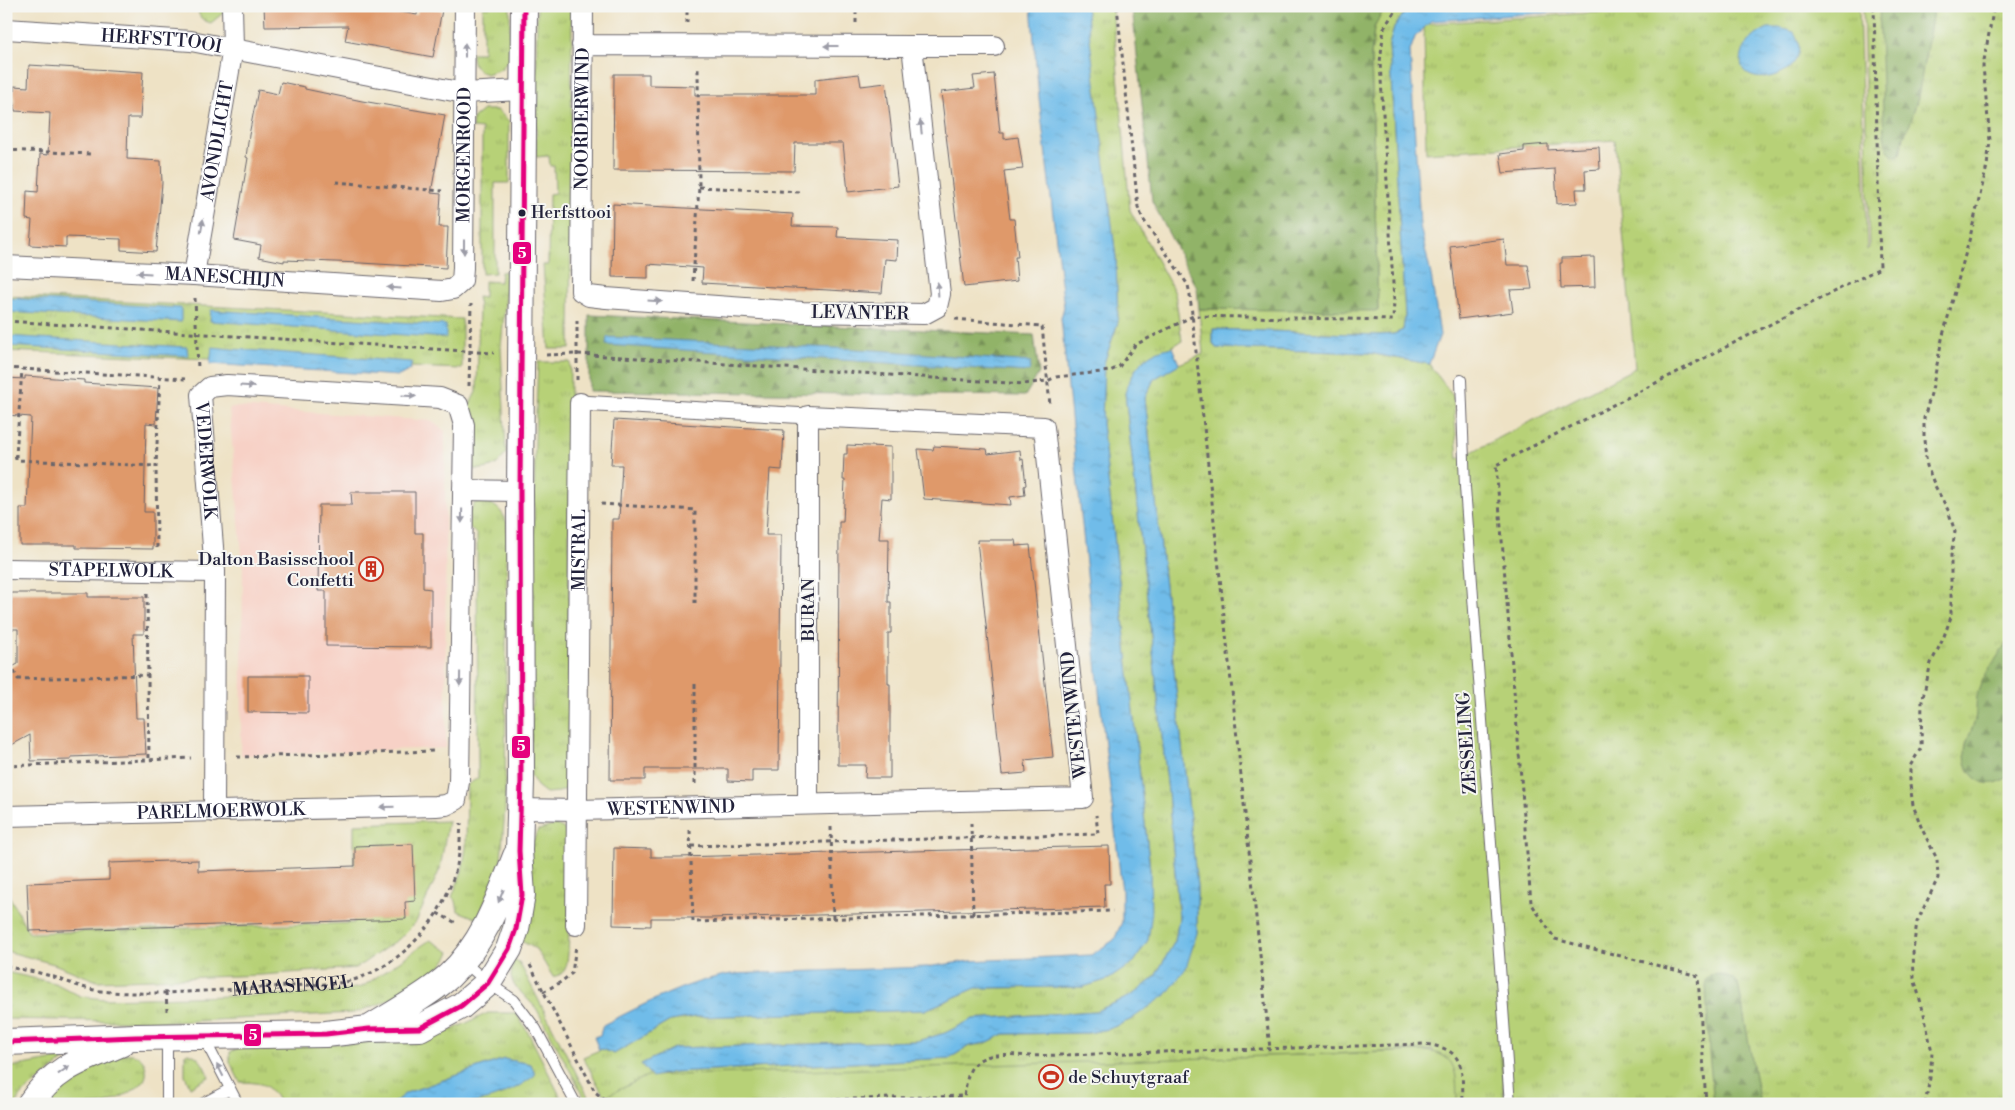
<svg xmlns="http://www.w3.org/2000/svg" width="2015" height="1110" viewBox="0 0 2015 1110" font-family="'Libre Bodoni',serif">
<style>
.built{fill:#f7d1c6}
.grass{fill:url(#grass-tufts);stroke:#6c7a59}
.forest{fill:url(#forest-firs);stroke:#5a6a52}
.pitch{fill:#b7d177;stroke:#6c7a59}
.water{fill:url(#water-ripples);stroke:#486f92}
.building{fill:#df996a}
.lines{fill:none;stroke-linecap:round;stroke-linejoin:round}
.service-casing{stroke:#69656b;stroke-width:12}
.pedestrian-casing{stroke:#69656b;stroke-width:17}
.minor-casing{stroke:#69656b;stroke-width:22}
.tertiary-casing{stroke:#69656b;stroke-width:28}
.path{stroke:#69656b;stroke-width:3;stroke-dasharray:4 4;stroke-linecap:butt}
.service{stroke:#fff;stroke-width:10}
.pedestrian{stroke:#fff;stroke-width:15}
.minor{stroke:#fff;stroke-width:20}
.tertiary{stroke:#fff;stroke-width:26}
.bus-1-casing{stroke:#f6f6f2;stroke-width:9}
.bus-1{stroke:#e5007d;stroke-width:5}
.oneway{fill:#9c9ca7}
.bus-dot{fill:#22223b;stroke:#f6f6f2;stroke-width:2}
.labels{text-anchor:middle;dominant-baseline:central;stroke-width:4;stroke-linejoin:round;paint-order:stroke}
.bus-label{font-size:17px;fill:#22223b;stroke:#f6f6f2;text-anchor:start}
.street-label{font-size:18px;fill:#22223b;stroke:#f6f6f2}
.poi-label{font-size:18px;fill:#22223b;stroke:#f6f6f2;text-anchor:end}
.line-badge{stroke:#f6f6f2;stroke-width:2}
.badge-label{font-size:14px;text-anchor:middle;font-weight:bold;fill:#fff}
</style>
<defs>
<pattern id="grass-tufts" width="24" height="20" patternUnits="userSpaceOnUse" patternTransform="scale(1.25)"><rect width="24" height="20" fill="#b7d177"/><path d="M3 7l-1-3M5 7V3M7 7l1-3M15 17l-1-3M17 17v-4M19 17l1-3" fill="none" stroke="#9db368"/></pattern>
<pattern id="forest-firs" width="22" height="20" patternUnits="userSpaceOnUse" patternTransform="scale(1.25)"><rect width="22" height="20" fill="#91b368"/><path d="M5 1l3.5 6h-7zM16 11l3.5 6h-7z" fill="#769157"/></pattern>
<pattern id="water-ripples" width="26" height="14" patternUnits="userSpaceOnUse" patternTransform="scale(1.25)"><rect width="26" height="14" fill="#6fbce9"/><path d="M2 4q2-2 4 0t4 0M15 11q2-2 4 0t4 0" fill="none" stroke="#60a1c9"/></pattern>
</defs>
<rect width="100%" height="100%" fill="#f6f6f2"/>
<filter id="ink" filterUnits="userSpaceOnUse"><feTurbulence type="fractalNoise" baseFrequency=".02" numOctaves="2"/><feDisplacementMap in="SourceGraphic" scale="10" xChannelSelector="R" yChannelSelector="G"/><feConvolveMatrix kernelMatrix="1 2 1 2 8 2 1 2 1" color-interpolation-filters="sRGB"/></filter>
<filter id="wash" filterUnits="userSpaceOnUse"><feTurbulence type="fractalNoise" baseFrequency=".0096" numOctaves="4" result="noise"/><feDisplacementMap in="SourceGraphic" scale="20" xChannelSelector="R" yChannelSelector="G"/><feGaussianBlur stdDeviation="1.12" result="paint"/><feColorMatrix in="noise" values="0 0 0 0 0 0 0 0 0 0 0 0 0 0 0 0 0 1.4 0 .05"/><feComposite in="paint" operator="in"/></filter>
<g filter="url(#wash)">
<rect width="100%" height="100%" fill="#eee2c5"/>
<!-- built -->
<path class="built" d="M238 407 432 421 445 431 446 748 241 755 243 566 229 409Z"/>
<!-- grass -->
<path class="grass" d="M198 6H225L223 13 211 23C201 20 198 17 198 6Z
M483 6H510V58L501 69 486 74C475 69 472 65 472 53H483Z
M537 6H572L570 349H549L543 265H548L549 194 555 193 554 166H550L549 156 536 157Z
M1086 6H1112L1130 210 1175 293 1182 341 1171 347 1125 393 1168 792 1179 918 1175 941 1154 978 1131 996 1096 1011 973 1019 945 1033 917 1041 674 1048 641 1064 652 1077 673 1072 950 1058 969 1046 986 1043 1004 1034 1088 1033 1109 1029 1130 1020 1197 933V886L1145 398 1154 379 1179 364 1203 354 1199 309 1378 310 1371 56 1374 28 1385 6H1409L1394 28 1389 45 1405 315 1403 330 1394 334 1379 335 1213 329V343L1216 348 1369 353 1429 364 1453 396 1458 459 1635 368 1615 140 1426 153 1424 24 1692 6H1859L1867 250 1869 248 1863 6H2009V1104H1506L1497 997 1504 1104H1437L1433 1050 1143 1061 987 1104 605 1098 583 1057 602 1049 614 1054 670 1021 694 1017 925 1010 976 988 1083 987 1109 979 1134 962 1148 940 1150 870 1102 423 1104 363 1118 322 1116 258 1094 86Z
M483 110H497L509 121V183H495V273L482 274V129L472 128 473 118Z
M508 271 501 347 506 453C498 467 488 470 473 469L468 464 469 406 477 390 479 306 477 297 484 298V281L500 282 501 272Z
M6 296 462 319V369L6 351Z
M538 362H570L568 788 559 792 546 793 537 786 531 776 535 439Z
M483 501C496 505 502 510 507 523L505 809 501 860 478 919 458 911 456 901 452 897 462 871 466 848 467 785 478 778 477 535 468 526V514L475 503Z
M448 821 440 869 416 922 399 939 356 968 262 975 97 981 54 964 6 951V890L29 933 354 923V824Z
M556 825 563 828 568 835C568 855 572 958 565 969 562 975 558 975 553 977L536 949 521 941 532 842 539 830Z
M430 940 450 952C438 981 382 1005 353 1013L175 1022 6 1019V972L55 983 80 996 104 999 317 994 362 987Z
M513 960 519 962 592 1104H588L536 1008 514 985 511 977Z
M488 1013H516L530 1036 564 1104H548L546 1102 542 1104H467L500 1095 535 1075 531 1064 504 1059 406 1093 392 1104H280C268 1083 264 1083 240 1082L230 1062V1052L239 1048 419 1040 445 1033Z
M188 1053C200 1055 205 1068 209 1077L190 1087 185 1075V1054Z
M117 1054C122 1054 131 1053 136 1055 147 1061 150 1076 141 1084 133 1092 117 1099 107 1103 96 1107 54 1104 40 1104L71 1073Z
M68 1057 21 1095 16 1104H6V1068Z"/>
<!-- forest -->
<path class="forest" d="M1132 6H1385L1374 28 1371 56 1378 311 1199 309 1197 288 1152 201Z
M1879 6H1934L1918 97 1910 124 1904 136 1900 154 1896 156C1887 153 1886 144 1884 135Z
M589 315 1034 335 1039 373 1025 396 589 391Z
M2009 640V776C1983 796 1960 772 1966 745 1968 736 1973 729 1975 720 1977 710 1975 699 1979 689 1985 671 1998 657 2009 640Z
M1721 974 1732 978 1738 983 1760 1104H1714L1709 1053 1706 981 1710 975Z"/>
<!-- pitch -->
<path class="pitch" d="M1426 1051C1460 1055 1456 1076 1457 1104H590L647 1076Z"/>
<!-- water -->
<path class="water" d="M1031 6H1086L1116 258 1118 322 1104 363 1102 423 1150 870 1151 919 1148 940 1134 962 1109 979 1083 987 976 988 925 1010 694 1017 670 1021 614 1054 602 1049 599 1050 594 1037 600 1035 603 1025C645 1004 685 982 731 974L926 967 969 961 1091 955 1114 940 1122 922V891L1100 701 1061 318 1064 307 1039 98Z
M1409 6H1642L1431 21 1415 37 1410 51 1420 226 1431 275 1440 335 1429 364 1369 353 1216 348 1213 343V329L1379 335 1394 334 1403 330 1405 315 1389 45 1394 28Z
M1768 28H1779L1794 32C1820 77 1732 96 1742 55 1745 42 1757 33 1768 28Z
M6 298 181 308V322L6 312Z
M211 310 446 325V338L210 321Z
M6 336 187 347 188 356 6 346Z
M607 337 875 350 1031 362 1029 372 606 345Z
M212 347 232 349 412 362 410 370 399 376 210 364Z
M1172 347 1179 364 1154 379 1145 398 1197 886V933L1186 968 1166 995 1130 1020 1109 1029 1088 1033 1004 1034 986 1043 969 1046 950 1058 673 1072 652 1077 641 1064 674 1048 917 1041 945 1033 973 1019 1096 1011 1131 996 1154 978 1175 941 1179 918 1168 792 1125 393C1134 367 1144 353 1172 347Z
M504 1059 531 1064 535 1075C517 1090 490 1101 467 1104 444 1107 415 1104 392 1104L406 1093Z"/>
<g id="blocks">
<!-- building -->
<path class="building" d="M264 6H385V9L417 15 418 6 442 10 433 57 345 41 348 26 265 27Z
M29 65 143 72 140 118H128L127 159 161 161 162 183 156 252 121 250V239L66 237V247L30 245 32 220 26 219 27 191 38 192 40 154 48 155 50 113 15 111 14 86 28 87Z
M614 74H649V85L695 86V95H815V79L859 74 861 86 886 83 898 186 848 192 843 143H795L794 171 613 170Z
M994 74 1000 133H1004V139L1018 137 1023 169 1004 171 1010 219H1014L1018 257H1015L1017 281 964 287 941 92 975 88 973 76Z
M281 82 305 87V89L362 101 445 115 431 193 441 194 439 227H448L446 268 361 263 284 260V262L259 257 261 245 234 240 248 158 246 157 249 135 258 90 278 94Z
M1548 144V150L1599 147 1600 169 1585 170 1586 189H1576L1577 203 1557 204 1555 169 1503 173 1500 154 1524 151V146Z
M613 204 793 214 792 226 838 227 837 237 898 240 897 260 885 259 882 293 702 283 703 268 648 264V278L612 277Z
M1504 239 1507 265H1528L1532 289 1510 290 1513 312 1459 319 1450 246Z
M1594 257 1595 287 1561 288 1560 263H1562V258Z
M25 376 84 380V383L158 388 156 424 146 423 144 512H153V549L76 548V545H20V508H27L31 417 6 415V378L25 379Z
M614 420 784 430 782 470 770 469 766 535H781L779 770H752V782L728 781V769H645V780H610L612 519H619L622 465H611Z
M847 445 891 447V499L882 498 879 539H889L888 602H891V633H888V684H890V778H865L866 765H838L839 522H843L845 480H843L844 454H847Z
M934 446 987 449 988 454 1020 450 1021 460 1023 459 1026 485 1024 486 1025 495 1010 497 1011 505 924 499 918 449 933 450Z
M351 492H415V533H423V588L431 589V647L326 646V591H318L319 505H352Z
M977 540H1015L1016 546 1030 545 1053 757 1025 760 1026 773 1002 775Z
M11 593H88V597H144V634H133L136 718H144L146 754 71 757V760L31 761 30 735 6 748V670L18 664V629H10Z
M248 676H308V713L248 712Z
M413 844 415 901 405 902 406 919 29 931 27 883 109 880V863L198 860V871L355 866V846Z
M1109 846 1110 884H1104L1105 907 711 918H651V926L613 925 614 848 651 849V857H678Z"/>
</g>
</g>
<g filter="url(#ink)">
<use href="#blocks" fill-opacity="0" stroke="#69656b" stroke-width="1"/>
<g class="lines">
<defs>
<path id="service" d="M1461 380 1465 487 1510 1104
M463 961 488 983 514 1000 536 1029 576 1104
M204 1038 238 1104
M167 1104V1037
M202 1104 230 1089"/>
<path id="pedestrian" d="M580 403 808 416"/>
<g id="minor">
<path id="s2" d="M6 29 191 41 464 93 523 90"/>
<path id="s3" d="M582 45 912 46 940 294 937 307 924 314 803 312 606 298 589 296 581 291C581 196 582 101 583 6"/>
<path d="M912 46H994"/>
<path id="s4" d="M6 266 194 275 442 291 453 289 462 281 463 268 465 6"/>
<path id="s5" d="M194 275 233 48 232 6"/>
<path d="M463 490 520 491"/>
<path id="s6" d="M6 569 215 572"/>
<path id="s7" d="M520 809 577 810 1083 798 1044 427 808 416V804"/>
<path id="s8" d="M6 816 436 806 446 805 456 800 459 782 464 425 458 405 440 398 227 385 210 387 201 395 215 572 214 812"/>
<path id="s9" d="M576 925 580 403"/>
</g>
<path id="tertiary" d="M369 1029C393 1014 428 995 449 976 484 943 499 899 516 856
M6 1042 136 1037 326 1034 369 1029 420 1028 461 1006 488 983 509 949 516 929 522 895 519 851 521 781 520 491 524 6
M30 1104C55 1067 82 1060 122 1043"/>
</defs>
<!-- service casing -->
<use href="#service" class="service-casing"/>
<!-- pedestrian casing -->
<use href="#pedestrian" class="pedestrian-casing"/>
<!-- minor casing -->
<use href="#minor" class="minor-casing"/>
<!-- tertiary casing -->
<use href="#tertiary" class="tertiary-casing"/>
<!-- path -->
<g class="path">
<path d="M1117 6 1138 207 1143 219 1188 285 1190 295 1270 1049"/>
<path d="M687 23V6"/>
<path d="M856 23V6"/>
<path d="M6 150 90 154"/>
<path d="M336 182 442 191"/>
<path d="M699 187 800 192"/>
<path d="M693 281 699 187 698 67"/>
<path d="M195 298 198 369"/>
<path d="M955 319 1042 326 1050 405"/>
<path d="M6 321 494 353"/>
<path d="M546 355 577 354 1024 384 1047 381 1056 377 1110 371 1119 367 1135 345 1193 316 1393 320 1394 301 1380 62 1384 28 1398 6"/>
<path d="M6 368 185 379"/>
<path d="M577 380V317"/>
<path d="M469 386 471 304"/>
<path d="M6 456H16L22 369"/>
<path d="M16 456V460L156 466"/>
<path d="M601 504 695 510V603"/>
<path d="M157 548 156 466 160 378"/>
<path d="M147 594 149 761"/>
<path d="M6 657 18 679 148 675"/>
<path d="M237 757 436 751"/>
<path d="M6 766 191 758"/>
<path d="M695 784V680"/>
<path d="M971 823 973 915"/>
<path d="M831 827 833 919"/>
<path d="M690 830 693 922 1113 911"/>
<path d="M691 846 1098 834 1096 815"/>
<path d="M437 913 458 924"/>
<path d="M530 965 595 1092 607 1101 616 1104"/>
<path id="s1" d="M6 966C20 970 34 971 47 975 65 980 82 989 101 991 147 996 196 991 242 989 264 987 287 986 310 985 326 984 344 984 359 978 408 960 444 916 457 865 460 852 460 837 461 823"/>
<path d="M166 992 167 1011"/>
<path d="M543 992 561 982 572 973 576 946"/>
<path d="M677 1104 964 1096C966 1087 967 1072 973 1066 985 1050 1013 1055 1030 1056L1424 1044C1466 1049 1462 1067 1463 1104"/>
<path d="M1706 1104 1698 976 1555 939 1531 903 1496 465 1880 268 1874 6"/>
<path d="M1925 1104 1930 1078 1932 1052 1924 1014 1914 978 1913 950 1917 922 1938 878 1937 859 1922 829 1913 805 1910 785V766L1921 748 1922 701 1931 663 1943 639 1951 617V555L1955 532 1948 510 1935 486 1927 466 1924 440V418L1932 390 1942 339 1970 237 1987 166 1990 141 1983 66 1994 6"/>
</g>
<!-- service -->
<use href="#service" class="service"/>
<!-- pedestrian -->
<use href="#pedestrian" class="pedestrian"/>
<!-- minor -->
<use href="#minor" class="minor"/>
<!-- tertiary -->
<use href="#tertiary" class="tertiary"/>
<defs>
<path id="bus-1" d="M6 1042 136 1037 326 1034 369 1029 420 1028 461 1006 488 983 509 949 516 929 522 895 519 851 521 781 520 491 524 6"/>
</defs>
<!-- bus-1 casing -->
<use href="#bus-1" class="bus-1-casing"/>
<!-- bus-1 -->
<use href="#bus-1" class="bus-1"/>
</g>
<!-- one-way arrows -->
<defs><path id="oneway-solid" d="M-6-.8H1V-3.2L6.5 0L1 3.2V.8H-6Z" transform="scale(1.25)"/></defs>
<g class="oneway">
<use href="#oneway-solid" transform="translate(831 46) rotate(-180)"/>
<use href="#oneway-solid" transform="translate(465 50) rotate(-90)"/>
<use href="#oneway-solid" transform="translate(921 127) rotate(-96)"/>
<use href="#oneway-solid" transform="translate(202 226) rotate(-80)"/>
<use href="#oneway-solid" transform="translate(464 247) rotate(90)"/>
<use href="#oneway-solid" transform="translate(144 273) rotate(-177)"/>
<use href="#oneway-solid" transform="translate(394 288) rotate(-176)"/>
<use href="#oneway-solid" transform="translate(938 289) rotate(-93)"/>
<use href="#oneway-solid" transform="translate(655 301) rotate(4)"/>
<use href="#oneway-solid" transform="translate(247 386) rotate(3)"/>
<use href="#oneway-solid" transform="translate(409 396) rotate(3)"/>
<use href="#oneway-solid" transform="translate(462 516) rotate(91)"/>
<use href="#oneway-solid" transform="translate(460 679) rotate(91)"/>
<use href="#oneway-solid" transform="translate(387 807) rotate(179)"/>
<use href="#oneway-solid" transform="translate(501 896) rotate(112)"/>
<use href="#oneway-solid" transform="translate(64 1070) rotate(-36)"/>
<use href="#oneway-solid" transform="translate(220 1070) rotate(-117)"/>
</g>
</g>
<!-- icons -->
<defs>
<symbol id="building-ring" viewBox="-11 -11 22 22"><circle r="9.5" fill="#f6f6f2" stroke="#c8321e" stroke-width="1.5"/><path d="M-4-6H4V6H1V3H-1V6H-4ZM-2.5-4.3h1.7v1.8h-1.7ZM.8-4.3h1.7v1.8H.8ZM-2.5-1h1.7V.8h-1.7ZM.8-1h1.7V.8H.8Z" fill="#c8321e"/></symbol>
<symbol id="stadium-ring" viewBox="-11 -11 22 22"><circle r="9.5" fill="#f6f6f2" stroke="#c8321e" stroke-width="1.5"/><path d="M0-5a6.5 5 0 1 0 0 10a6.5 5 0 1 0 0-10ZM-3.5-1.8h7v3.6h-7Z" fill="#c8321e"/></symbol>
</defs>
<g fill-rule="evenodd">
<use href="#building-ring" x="357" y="555" width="28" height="28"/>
<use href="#stadium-ring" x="1037" y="1063" width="28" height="28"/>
</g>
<!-- markers -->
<circle class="bus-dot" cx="522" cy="213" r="4.5"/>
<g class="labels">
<!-- bus labels -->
<g class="bus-label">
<text x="531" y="213">Herfsttooi</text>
</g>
<!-- street labels -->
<g class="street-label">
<text stroke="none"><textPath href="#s2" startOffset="156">HERFSTTOOI</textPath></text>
<text stroke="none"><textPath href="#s3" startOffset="1125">NOORDERWIND</textPath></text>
<text stroke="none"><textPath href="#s5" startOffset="136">AVONDLICHT</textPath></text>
<text stroke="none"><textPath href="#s4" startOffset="586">MORGENROOD</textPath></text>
<text stroke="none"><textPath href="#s4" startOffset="219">MANESCHIJN</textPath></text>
<text transform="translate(860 313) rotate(1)">LEVANTER</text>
<text stroke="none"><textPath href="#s8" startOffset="1175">VEDERWOLK</textPath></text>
<text stroke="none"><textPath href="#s9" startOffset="375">MISTRAL</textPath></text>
<text stroke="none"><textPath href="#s6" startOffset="105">STAPELWOLK</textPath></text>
<text transform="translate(808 610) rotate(-90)">BURAN</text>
<text transform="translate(1074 715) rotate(-96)">WESTENWIND</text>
<text transform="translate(1467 743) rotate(-94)">ZESSELING</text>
<text stroke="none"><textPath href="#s7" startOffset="151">WESTENWIND</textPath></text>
<text stroke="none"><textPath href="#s8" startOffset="215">PARELMOERWOLK</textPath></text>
<text stroke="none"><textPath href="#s1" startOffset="290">MARASINGEL</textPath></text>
</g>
<!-- poi labels -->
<g class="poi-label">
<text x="354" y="559">Dalton Basisschool<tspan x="354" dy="21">Confetti</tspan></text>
<text x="1068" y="1077" text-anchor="start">de Schuytgraaf</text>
</g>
</g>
<g class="line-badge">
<rect x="512" y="241" width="20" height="24" rx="5" fill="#e5007d"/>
<rect x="511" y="735" width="20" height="24" rx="5" fill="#e5007d"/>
<rect x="243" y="1023" width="19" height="24" rx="5" fill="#e5007d"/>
</g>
<g class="badge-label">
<text x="522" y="258">5</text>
<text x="521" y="751">5</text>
<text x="253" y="1040">5</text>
</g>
<!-- margin -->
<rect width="2015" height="1110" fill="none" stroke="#f6f6f2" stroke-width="25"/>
</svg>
